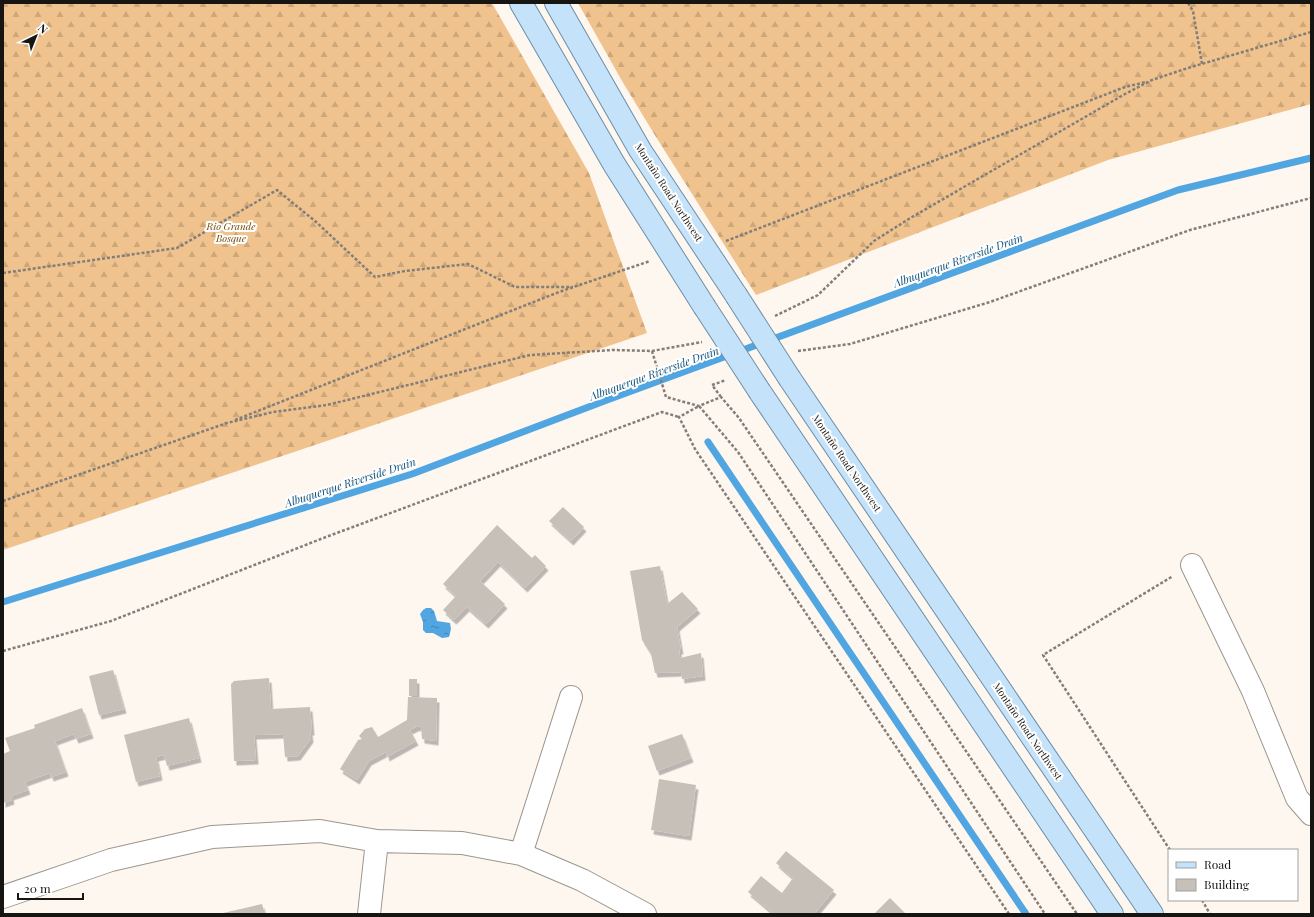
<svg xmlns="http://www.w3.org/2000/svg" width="1314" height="917" viewBox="0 0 1314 917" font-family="'Playfair Display',serif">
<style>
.forest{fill:url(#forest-firs)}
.water{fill:url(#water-ripples)}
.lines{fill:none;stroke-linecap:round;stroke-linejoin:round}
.stream{stroke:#51a6e2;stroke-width:7}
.building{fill:#c7c0b9;filter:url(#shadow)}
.minor-casing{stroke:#9c968f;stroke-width:24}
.major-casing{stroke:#6e8ea6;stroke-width:24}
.path{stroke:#837e79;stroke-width:2.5;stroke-dasharray:3 2;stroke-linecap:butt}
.minor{stroke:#fff;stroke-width:22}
.major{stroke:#c4e2fa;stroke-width:22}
.major-bridge-casing{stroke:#6e8ea6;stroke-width:24;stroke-linecap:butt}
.major-bridge{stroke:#c4e2fa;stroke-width:22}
.labels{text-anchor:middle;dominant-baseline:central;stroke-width:4;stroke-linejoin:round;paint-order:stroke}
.street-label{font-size:10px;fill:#171512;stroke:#fff}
.park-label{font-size:10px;font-style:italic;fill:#72490a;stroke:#fff}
.water-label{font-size:11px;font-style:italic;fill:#0e4f77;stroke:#fff}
</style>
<defs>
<pattern id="forest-firs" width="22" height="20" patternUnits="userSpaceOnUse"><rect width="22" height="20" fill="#f0c38e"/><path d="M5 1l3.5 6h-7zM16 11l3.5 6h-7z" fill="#cda779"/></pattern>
<pattern id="water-ripples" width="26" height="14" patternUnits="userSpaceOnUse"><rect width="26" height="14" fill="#51a6e2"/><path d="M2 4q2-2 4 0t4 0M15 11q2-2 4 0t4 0" fill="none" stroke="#4286b6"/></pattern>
<filter id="shadow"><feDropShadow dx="2.5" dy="4.5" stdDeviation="0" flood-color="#0004"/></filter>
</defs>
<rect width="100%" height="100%" fill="#fef7f0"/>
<!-- forest -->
<path class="forest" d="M3 3H492L589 173 647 333 3 550Z
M578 3H1311V104L1108 160 756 295 656 137 622 81Z"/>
<!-- water -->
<path class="water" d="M426 608H431L434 611 437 621 450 623 451 629 449 637 442 638 433 633H426L423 630V622L420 614 423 610Z"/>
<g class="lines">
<!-- stream -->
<path class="stream" d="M708 442 1026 914
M3 602 412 474 607 400 1178 190 1311 158"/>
</g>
<!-- building -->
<path class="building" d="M563 507 584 527 571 541 549 521Z
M497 525 532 558 535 555 546 566 525 588 498 562 480 581 505 604 486 624 467 607 454 620 443 610 456 596 443 584Z
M660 566 667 604 682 592 698 609 677 627 681 650H679L680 658 701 653 703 676 682 679 681 672 655 673 651 654 642 640 630 571Z
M113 670 124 709 99 715 89 676Z
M269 678 271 709 310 707 312 731H310L311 738 298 756 285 757 283 734 254 735 256 760 234 761 231 684 234 681Z
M409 679H417V696H409Z
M408 697 437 698 436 741 422 739 421 726 416 727 410 730 416 741 387 757 386 752 369 761 357 780 340 769 358 740 362 739 359 736 365 729 372 727 378 737 407 720Z
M82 708 91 734 76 739 74 734 55 741 66 772 51 777 50 773 25 782 28 790 11 796 12 800 3 803V754L10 751 5 738 35 728 34 725Z
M189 718 199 758 167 766 164 755 156 757 160 776 136 782 124 735Z
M682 734 691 758 657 771 648 746Z
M659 779 696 785 689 836 651 830Z
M786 851 834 890 814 914H774L748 892 761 876 782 893 793 878 776 863Z
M890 898 906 914H874Z
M262 904 265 914H223V913Z"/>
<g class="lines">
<defs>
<path id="minor" d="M1192 565 1253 691 1297 798 1311 814
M521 854 571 697
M3 897 111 860 212 837 320 831 377 841 462 843 521 854 582 880 645 914
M369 914 377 841"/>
<path id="major" d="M521 3 614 164 704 306
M556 3 640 150 736 295
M790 379 1152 914
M760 392 1112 914"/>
</defs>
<!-- minor casing -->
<use href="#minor" class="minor-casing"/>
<!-- major casing -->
<use href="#major" class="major-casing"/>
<!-- path -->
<path class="path" d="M1188 3 1193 11 1202 64
M726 241 1125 87 1146 82
M3 273 177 248 277 190 315 221 375 277 405 271 468 264 515 287H573
M775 316 818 295 874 241 912 217 1125 94 1152 80 1188 68 1311 32
M652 351 666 397 699 406 721 397 739 418 1077 914
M798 351 850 344 990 302 1190 230 1311 198
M721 397 712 385 726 380
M235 420 559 292 650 261
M3 501 227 423 273 412 327 405 530 355 613 350 652 351 702 342
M3 651 111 621 326 537 662 412 679 417
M1170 850 1043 655 1173 576
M1202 900 1210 914
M1009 914 695 449 679 417 699 406 738 452 1045 914"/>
<!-- minor -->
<use href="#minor" class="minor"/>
<!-- major -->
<use href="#major" class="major"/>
<defs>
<path id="major-bridge" d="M736 295 790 379
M704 306 760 392"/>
</defs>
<!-- major-bridge casing -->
<use href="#major-bridge" class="major-bridge-casing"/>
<!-- major-bridge -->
<use href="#major-bridge" class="major-bridge"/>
</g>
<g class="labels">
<!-- street labels -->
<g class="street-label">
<text transform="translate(669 192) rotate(57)">Montaño Road Northwest</text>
<text transform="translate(847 463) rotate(56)">Montaño Road Northwest</text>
<text transform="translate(1028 731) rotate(56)">Montaño Road Northwest</text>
</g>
<!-- park labels -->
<g class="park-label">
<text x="231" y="226">Rio Grande<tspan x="231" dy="12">Bosque</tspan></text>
</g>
<!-- water labels -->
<g class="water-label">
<text transform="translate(958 260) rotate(-20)">Albuquerque Riverside Drain</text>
<text transform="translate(654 373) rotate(-20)">Albuquerque Riverside Drain</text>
<text transform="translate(350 482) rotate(-18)">Albuquerque Riverside Drain</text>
</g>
</g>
<!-- border -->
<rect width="1314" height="917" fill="none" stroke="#171512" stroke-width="8"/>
<!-- legend -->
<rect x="1168" y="849" width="130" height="52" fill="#ffffff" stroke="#a2a1a0"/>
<rect x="1176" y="862" width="20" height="6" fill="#c4e2fa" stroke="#a2a1a0"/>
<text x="1204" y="869" font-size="12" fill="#171512">Road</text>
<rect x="1176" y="879" width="20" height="12" fill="#c7c0b9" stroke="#a2a1a0"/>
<text x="1204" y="889" font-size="12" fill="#171512">Building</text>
<!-- north arrow -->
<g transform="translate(36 36) rotate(43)" stroke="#ffffff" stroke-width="3" paint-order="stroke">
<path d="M0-3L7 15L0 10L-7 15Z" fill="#171512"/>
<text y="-6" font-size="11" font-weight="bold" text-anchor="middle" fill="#171512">N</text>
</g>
<!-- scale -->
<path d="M18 893v6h65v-6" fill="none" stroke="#171512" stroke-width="2"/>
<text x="24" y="893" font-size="12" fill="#171512" stroke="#ffffff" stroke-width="3" paint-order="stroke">20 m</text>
</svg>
